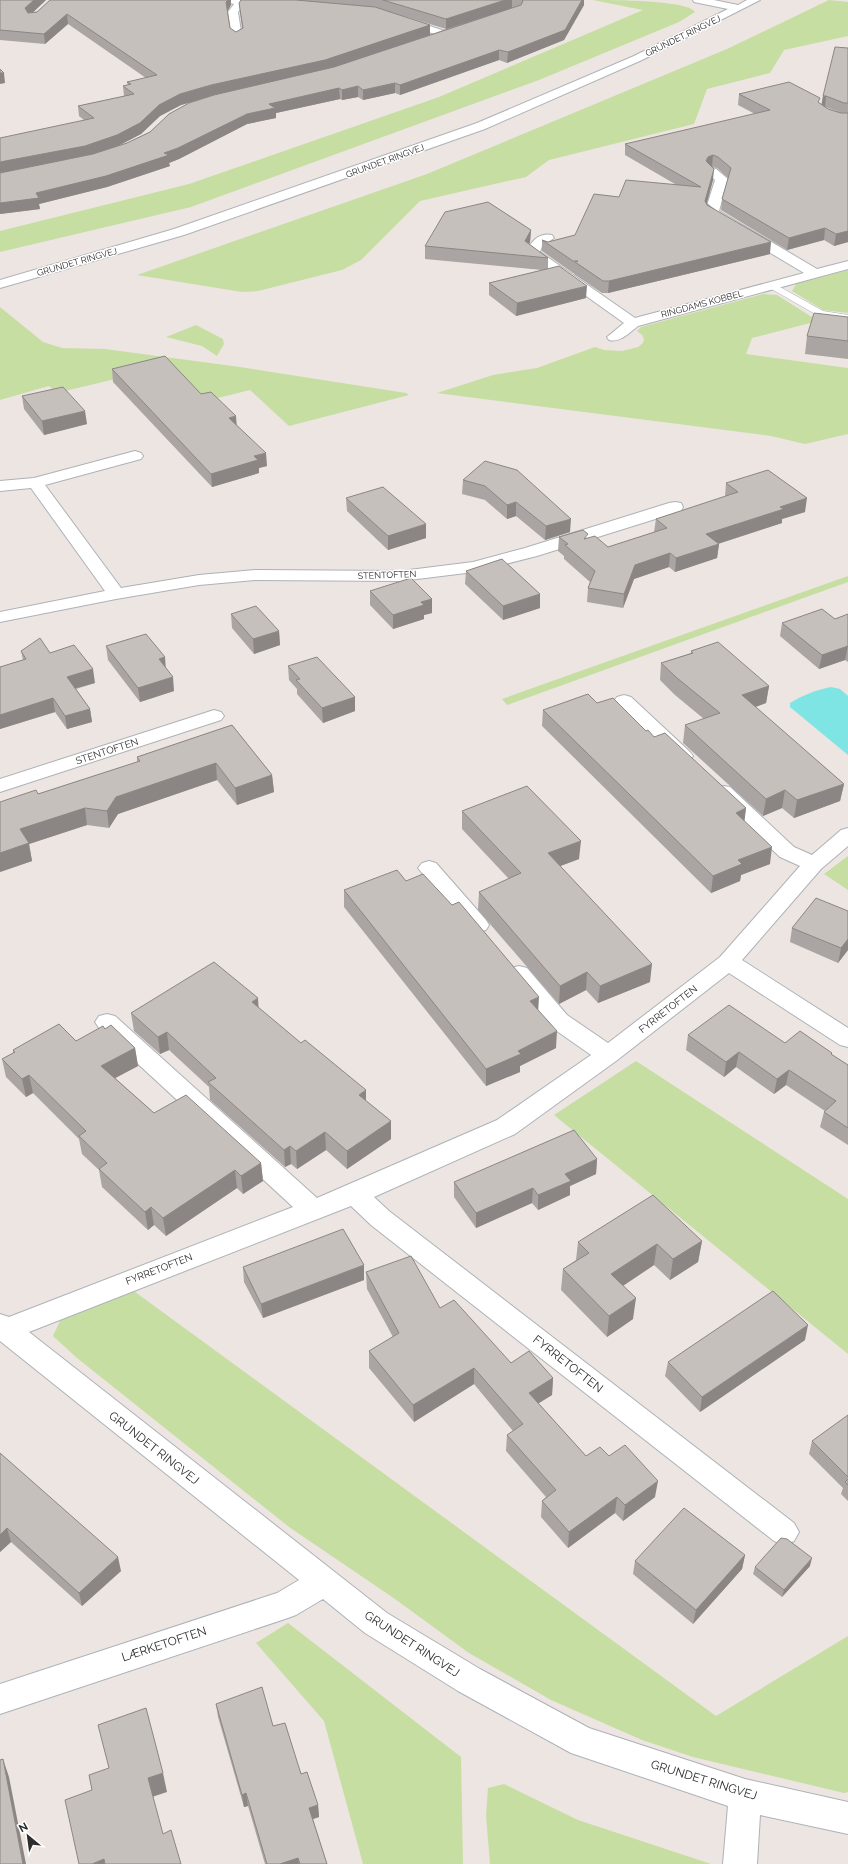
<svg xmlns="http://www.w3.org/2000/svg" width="848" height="1864" viewBox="0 0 848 1864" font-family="Raleway,sans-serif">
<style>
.green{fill:#c7dea3}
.water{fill:#7fe4e4}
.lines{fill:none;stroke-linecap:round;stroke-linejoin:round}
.lane-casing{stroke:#adb2b8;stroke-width:1}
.street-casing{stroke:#adb2b8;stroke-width:2}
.lane{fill:#fff;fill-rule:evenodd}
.street{fill:#fff;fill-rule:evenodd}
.wall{fill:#aaa5a2;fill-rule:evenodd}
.shaded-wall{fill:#8b8684}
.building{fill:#c6c0bc;stroke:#8b8684}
.labels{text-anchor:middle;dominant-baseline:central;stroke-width:3;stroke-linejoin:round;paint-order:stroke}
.far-street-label{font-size:9px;fill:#2d2d2d;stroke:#fff}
.street-label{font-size:10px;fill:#2d2d2d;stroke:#fff}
.near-street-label{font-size:12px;fill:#2d2d2d;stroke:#fff}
</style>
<rect width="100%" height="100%" fill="#ede5e1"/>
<!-- green -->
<path class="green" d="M593 0C611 0 689 0 695 12L679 22 539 80 191 207 0 252V231L189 184 439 97 643 10Z
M829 0 848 2V36L784 50 770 73 707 89 694 124 549 160 526 177 420 201 361 260 342 270 258 291 242 292 137 275 427 174 727 49Z
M848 270V313L823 310 792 291 796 284Z
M763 294 777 295 818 321 752 338 746 354 848 368V434L805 444 771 436 437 393 493 375 537 368 595 347 604 350 622 351 638 347 643 343 644 339 642 335 637 331 641 327Z
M0 307 43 342 62 348 105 349 240 367 406 393 409 395 289 426 250 390 206 401 169 366 57 393 49 386 0 400Z
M196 325 223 339 224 344 217 356 202 346 166 337Z
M848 576V582L507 705 502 699Z
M848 856V890L824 874Z
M636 1061 848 1199V1354L554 1115Z
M131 1289 716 1716 848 1636V1792L844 1793 693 1757 642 1740 551 1700 469 1653 395 1599 289 1527 77 1358 53 1336 61 1319Z
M288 1623 461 1757 463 1864H363L324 1721 256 1643Z
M504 1784 578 1820 711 1864H490L486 1816 488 1788Z"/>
<!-- water -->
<path class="water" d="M831 687 840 689 848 696V755L790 707V703C803 695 816 690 831 687Z"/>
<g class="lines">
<defs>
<path id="lane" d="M771 282 823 311 848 315V321L817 315 768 287 766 285Z"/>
<path id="street" d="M224 0H270L274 3 269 6 245 4 238 12 242 38 237 41 232 38 228 12 234 4 225 2Z
M693 0H714L738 5 747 0H760L642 60 485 129 184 235 0 288V280L174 229 477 123 634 56 728 9 694 2Z
M402 17 451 33 452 35 447 38 398 22 397 20Z
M712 168 716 169 728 179 719 211 817 269 848 261V269L638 326C629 333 620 343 609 340L607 337 624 323 526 253C530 242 539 232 552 235L554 238 542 246 540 252 635 318 804 273 707 215 705 212 715 180 706 172 708 169Z
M135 451 141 453 143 456 141 459 45 485 121 588 199 575 255 570 401 571 473 562 525 548 669 503 675 502 681 503 683 507 681 511 537 556 474 572 401 581 255 580 199 585 116 599 0 622V612L105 591 31 488 0 491V481L34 478Z
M624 695 631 697 690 752 693 756 690 760 683 762 676 760 617 705 614 701 617 697Z
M214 710 221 712 224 716 221 720 0 792V779Z
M723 786 730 787 794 847 812 855 841 830 848 828V846L821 869 742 960 848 1028V1047L840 1045 729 973 616 1061 515 1134 374 1197 389 1211 794 1523 799 1532 794 1541 784 1545 774 1541 371 1225 351 1206 29 1332 387 1613 480 1669 589 1728 745 1779 848 1802V1834L760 1815 757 1864H723L728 1806 571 1753 458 1691 365 1633 323 1599 296 1615 285 1619 0 1714V1684L277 1593 299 1580 0 1341V1314L9 1317 293 1207 99 1028 95 1022 99 1016 107 1014 115 1016 317 1198 497 1120 591 1055 551 1027 511 980 508 974 511 968 519 966 527 968 567 1015 608 1043 720 957 800 866 780 857 716 797 713 792 716 787Z
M429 861 436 863 486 920 489 925 486 930 478 932 470 930 422 873 418 868 422 863Z"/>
</defs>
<!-- lane casing -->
<use href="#lane" class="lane-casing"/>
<!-- street casing -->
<use href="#street" class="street-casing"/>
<!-- lane -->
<use href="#lane" class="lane"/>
<!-- street -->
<use href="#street" class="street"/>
</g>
<!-- wall -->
<path class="wall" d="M0 0H46L33 12 231 5 227 11 230 28 236 32 242 28 240 12 239 3 241 0H584V5L564 40 507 63 499 60 400 95 395 93 363 100 358 97 342 100 340 99 276 113V118L247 124 179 159 169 163 170 166 107 187 39 204 40 209 0 214 84 120 79 116 78 106 124 96 123 86 128 85 127 82 146 78 68 24 45 44 0 40ZM400 15 446 29 430 35ZM211 96 150 132 127 143 92 155 118 146 141 134 160 116 181 105Z
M848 48V242L834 246 824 240 787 250 721 210 722 199 728 178 717 168 712 167 713 180 707 203 770 254 608 293H602L574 274V273H573L542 251V240L548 242 575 235 619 197 675 184 625 155V144L755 114 738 105 739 94 819 103 822 104 823 96ZM825 107 840 112 828 109Z
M531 230 530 242 529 244 548 258V269L586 298 516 316 489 295V283L542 270 425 259V246Z
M848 317V359L805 354 807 336Z
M112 369 201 394 236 424 267 466 259 468V473L212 487 113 382Z
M22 396 87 424 44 435 24 409Z
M517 470 570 532 545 540 516 516 507 519 485 500 462 494 463 480Z
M726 483 805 512 782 519V523L718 544H719L717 558 675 572 669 567 634 579 623 608 587 602 588 588 590 582 564 559V556L558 551 559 537 588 538 608 547 654 532 656 519 725 497Z
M346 498 426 538 388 550 347 511Z
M466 571 540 594V608L503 620 465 584Z
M370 591 432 599V613L424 615V619L393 629 370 605Z
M231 614 279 631 280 645 254 654 232 628Z
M848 614V662L845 660 819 669 780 636 782 623 835 619Z
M106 646 166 668 174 691 140 702 108 660Z
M21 651 50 653 95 683 76 689 90 709 92 722 67 729 55 712 0 729V667L23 660Z
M691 651 769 686 766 703 755 707 844 784 840 801 794 818 782 808 763 816 683 743 685 725 704 719 675 695 660 680 661 663 691 653Z
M288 666 355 711 323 723 297 694V689L289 680Z
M597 703 654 737 746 808 744 821 770 864 741 875 740 881 711 893 542 726 543 710Z
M232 725 272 775 274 792 237 805 217 780 118 814 109 828 87 825 29 844 32 861 0 872 38 794 137 762V757Z
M462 811 579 859 560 866 650 982 598 1003 586 990 559 1004 478 910 479 892 509 879 462 829Z
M406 881 538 1010 556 1048 520 1066V1072L486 1086 344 907V890Z
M792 928 848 950 838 963 790 942Z
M259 1008 366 1101 391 1121V1139L347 1169 326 1150 297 1169 291 1164 285 1167 210 1100 209 1087 169 1050 160 1054 134 1031 131 1013Z
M105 1029 135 1048 138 1066 115 1078 154 1113 261 1163 263 1181 243 1194 237 1188 166 1236 154 1225 148 1230 102 1187 99 1170 82 1154 79 1139 33 1093 26 1097 6 1077 2 1059 13 1053V1050L76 1041Z
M688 1035 785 1043 832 1055 848 1065V1145L820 1127 824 1112 825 1111 786 1085 774 1094 736 1067 724 1077 686 1050Z
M597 1159 596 1174 570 1186V1195L538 1210 532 1203 476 1228 454 1197V1182Z
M702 1241 698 1262 670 1280 654 1265 623 1286 633 1319 607 1337 561 1290 563 1269 576 1260 578 1242Z
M243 1267 364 1280 263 1318 244 1282Z
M366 1272 440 1308 511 1363 553 1378 552 1395 538 1403 586 1456H609L655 1497 623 1521 615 1513 568 1548 541 1517 542 1501 546 1497 506 1451 507 1435 513 1431 474 1384 414 1422 369 1368V1351L393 1337 367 1289Z
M805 1340 700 1412 665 1376 668 1362Z
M848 1416V1501L841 1494 843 1488 809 1454 812 1441Z
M0 1453 121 1571 82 1606 11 1542 0 1552Z
M745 1555 742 1569 693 1624 633 1574 635 1561Z
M810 1566 782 1597 753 1574 755 1567Z
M216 1704 273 1726 318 1805 319 1817 313 1819 327 1864H265L248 1806 244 1807 218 1717Z"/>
<!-- shaded-wall -->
<path class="shaded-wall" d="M34 0H46L27 18 25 8Z
M228 0H231V5L227 12 226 2Z
M505 0H512V8L446 29V19Z
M582 0H584V5L564 40 507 63 508 52Z
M67 14 68 24 45 44 44 34Z
M430 25V35L326 71 212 96 181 105 160 116 141 134 118 146 87 157 0 173V162L159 105 180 94Z
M499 50V60L400 95V85Z
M0 73H4L5 83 0 84Z
M395 83V93L363 100V90Z
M358 86V97L342 100V90Z
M339 88 340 99 276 113V118L247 124 179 159 169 163 170 166 107 187 39 204 40 209 0 214V203L36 193 164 153 269 104Z
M823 96H826L825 107H821Z
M713 155 712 167 706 161 708 157Z
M714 169 713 180 704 213 705 201Z
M825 228 824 240 787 250 789 238Z
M531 230 530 242 525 253V241Z
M848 231V242L834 246 836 234Z
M771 242 770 254 608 293 609 281Z
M587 286 586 298 516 316 517 303Z
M85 411 87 424 44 435 42 421Z
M236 416 237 429 229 418Z
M266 453 267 466 259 468V473L212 487 211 474 254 456Z
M807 498 805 512 782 519V523L705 548 706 534 780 507Z
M516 502V516L507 519V505Z
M571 519 570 532 545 540 546 526Z
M426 524V538L388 550V536Z
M719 544 717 558 675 572 676 558Z
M670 553 669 567 634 579 623 608 624 594 635 565Z
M540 594V608L503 620V606Z
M432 599V613L424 615V619L393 629V615L421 602Z
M279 631 280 645 254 654 253 639Z
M848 646 845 660 819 669 822 655Z
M165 657 166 671 159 659Z
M93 669 95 683 69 690 67 677Z
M173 677 174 691 140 702 138 688Z
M769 686 766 703 739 713 742 695Z
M355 697V711L323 723 322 708Z
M53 698 55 712 0 729V715Z
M90 709 92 722 67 729 65 716Z
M216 763 217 780 118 814 109 828 107 811 116 797Z
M272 775 274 792 237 805 235 788Z
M844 784 840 801 794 818 797 800Z
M785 790 782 808 763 816 766 799Z
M85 808 87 825 29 844 32 861 0 872V853L20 829Z
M746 808 744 825 736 813Z
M581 841 579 859 547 871 548 853Z
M772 847 770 864 741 875 740 881 711 893 713 876 738 860Z
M848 939V950L838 963 841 948Z
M652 964 650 982 598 1003 600 986Z
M587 972 586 990 559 1004 560 986Z
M539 997 538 1014 530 1001Z
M258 998 259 1016 252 1002Z
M557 1031 556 1048 520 1066V1072L486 1086V1069L518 1051Z
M167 1032 169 1050 160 1054 158 1037Z
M135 1048 138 1066 104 1084 101 1066Z
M739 1052 736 1067 724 1077 726 1062Z
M789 1070 786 1085 774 1094 777 1079Z
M29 1075 33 1093 26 1097 22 1079Z
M366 1090V1107L359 1095Z
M391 1121V1139L347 1169V1151Z
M325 1132 326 1150 297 1169 296 1151Z
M290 1146 291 1164 285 1167 284 1150Z
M597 1159 596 1174 570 1186V1195L538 1210V1195L565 1174Z
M261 1163 263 1181 243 1194 241 1176Z
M235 1170 237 1188 166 1236 163 1218Z
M533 1188 532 1203 476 1228V1213Z
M151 1207 154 1225 148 1230 145 1212Z
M702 1241 698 1262 670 1280 673 1259Z
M657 1244 654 1265 609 1295 611 1274Z
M364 1265V1280L263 1318 261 1304Z
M636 1298 633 1319 607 1337 609 1316Z
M808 1325 805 1340 700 1412 702 1397Z
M474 1368V1384L414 1422 413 1405Z
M553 1378 552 1395 528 1410 529 1393Z
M658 1481 655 1497 623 1521 625 1505Z
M617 1497 615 1513 568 1548 569 1532Z
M7 1528 11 1542 0 1552V1535Z
M745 1555 742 1569 693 1624 696 1610Z
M118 1557 121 1571 82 1606 79 1593Z
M812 1558 810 1566 782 1597 784 1590Z
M3 1759 9 1777 26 1864H23Z
M163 1773 167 1792 152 1797 148 1778Z
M246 1793 248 1806 244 1807 242 1795Z
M318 1805 319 1817 310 1820 309 1808Z
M298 1858 299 1864H280Z
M104 1859 105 1864H92Z"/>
<!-- building -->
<path class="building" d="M0 0H34L25 8 28 13 37 12 50 0H228L226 2 230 28 236 32 243 28 239 3 241 0H296L375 7 430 25 325 60 211 85 180 94 159 105 140 123 117 135 85 146 0 162V138L94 118 78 106 134 94 123 86 131 84 127 82 157 75 67 14 44 34 0 30Z
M383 0H505L446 19Z
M522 0H582L565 30 508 52 499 50 400 85 395 83 363 90 358 86 342 90 339 88 269 104 275 108 247 114 178 148 164 153 169 155 106 176 36 193 39 198 0 203V173L93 154 127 143 150 132 169 114 189 103 214 95 334 67 521 5 523 1Z
M835 47 848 48V103H844L826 96H823Z
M0 69 4 73H0Z
M789 82 820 98 818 102 828 109 841 113H848V231L836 234 825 228 789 238 722 199 731 168 718 157 713 155 708 157 706 161 714 169 705 201 707 205 771 242 609 281H603L575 262 578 261H573L542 240 548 242 575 235 594 194 619 197 626 180 701 187 625 144 770 110 739 94Z
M488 202 531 230 525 241 548 258 425 246 445 212Z
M559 266 587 286 517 303 489 283Z
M814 313 848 317V341L807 336Z
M165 356 201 394 211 392 236 416 229 418 266 453 254 456 258 460 211 474 112 369Z
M63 387 85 411 42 421 22 396Z
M485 461 517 470 571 519 546 526 516 502 507 505 485 486 463 480Z
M768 470 807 498 780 507 784 509 706 534 719 544 676 558 670 553 635 565 624 594 588 588 595 571 565 545 568 544 559 537 583 530 588 534 584 539 595 536 608 547 667 528 656 519 738 492 726 483Z
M383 487 426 524 388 536 346 498Z
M502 559 540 594 503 606 466 571Z
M411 578 432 599 421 602 424 605 393 615 370 591Z
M256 606 279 631 253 639 231 614Z
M822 609 835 619 848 614V646L822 655 782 623Z
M146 634 165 657 159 659 173 677 138 688 106 646Z
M40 638 50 653 74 645 93 669 67 677 90 709 65 716 53 698 0 715V667L26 659 21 651Z
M718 642 769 686 742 695 844 784 797 800 785 790 766 799 685 725 720 713 677 678 661 663 693 653 691 651Z
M317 657 355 697 322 708 296 680 300 679 288 666Z
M588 694 597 703 613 698 646 731 648 730 654 737 665 733 746 808 736 813 772 847 738 860 742 864 713 876 543 710Z
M232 725 272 775 235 788 216 763 116 797 107 811 85 808 20 829 29 843 0 853V802L36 790 38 794 140 761 137 757Z
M527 786 581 841 548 853 652 964 600 986 587 972 560 986 479 892 521 873 462 811Z
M397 870 406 881 423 874 452 905 459 902 539 997 530 1001 557 1031 518 1051 521 1054 486 1069 344 890Z
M816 898 848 911V939L841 948 792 928Z
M214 962 258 998 252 1002 301 1043 305 1040 366 1090 359 1095 391 1121 347 1151 325 1132 296 1151 290 1146 284 1150 208 1082 216 1078 167 1032 158 1037 131 1013Z
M729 1005 785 1043 800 1031 832 1053 831 1054 848 1065V1128L824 1112 836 1101 789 1070 777 1079 739 1052 726 1062 688 1035Z
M59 1024 76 1041 103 1026 105 1029 111 1025 135 1048 101 1066 154 1113 186 1095 261 1163 241 1176 235 1170 163 1218 151 1207 145 1212 99 1169 107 1163 79 1136 86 1131 29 1075 22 1079 2 1059 15 1052 13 1050Z
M574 1130 597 1159 565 1174 571 1181 538 1195 533 1188 476 1213 454 1182Z
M653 1195 702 1241 673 1259 657 1244 611 1274 636 1298 609 1316 563 1269 589 1253 578 1242Z
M343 1229 364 1265 261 1304 243 1267Z
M411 1256 440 1308 454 1300 511 1363 529 1351 553 1378 529 1393 586 1456 600 1447 609 1456 625 1445 658 1481 625 1505 617 1497 569 1532 542 1501 556 1490 507 1435 523 1424 474 1368 413 1405 369 1351 399 1333 366 1272Z
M773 1291 808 1325 702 1397 668 1362Z
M848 1415V1477L812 1441Z
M0 1453 118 1557 79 1593 7 1528 0 1535Z
M848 1479V1485L845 1482Z
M684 1508 745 1555 696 1610 635 1561Z
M781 1538 787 1539 812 1558 784 1590 755 1567Z
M262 1687 273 1726 285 1723 301 1774 307 1772 318 1805 309 1808 327 1864H300L298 1858 280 1864H267L246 1793 242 1795 216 1704Z
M146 1708 163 1773 148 1778 163 1834 171 1830 181 1864H105L104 1859 92 1864H79L65 1800 92 1790 89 1775 109 1768 98 1725Z
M3 1759 23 1864H0V1760Z"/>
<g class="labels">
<!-- far-street labels -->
<g class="far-street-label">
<text transform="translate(683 36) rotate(-26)">GRUNDET RINGVEJ</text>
<text transform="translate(385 161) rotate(-20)">GRUNDET RINGVEJ</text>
<text transform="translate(77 262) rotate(-16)">GRUNDET RINGVEJ</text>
<text transform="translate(702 304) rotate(-15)">RINGDAMS KOBBEL</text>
<text transform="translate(387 575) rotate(-2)">STENTOFTEN</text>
</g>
<!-- street labels -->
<g class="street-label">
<text transform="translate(107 751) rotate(-18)">STENTOFTEN</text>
<text transform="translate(668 1009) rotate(-38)">FYRRETOFTEN</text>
<text transform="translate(159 1269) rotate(-21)">FYRRETOFTEN</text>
</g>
<!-- near-street labels -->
<g class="near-street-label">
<text transform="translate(568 1364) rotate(38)">FYRRETOFTEN</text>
<text transform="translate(154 1448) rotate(38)">GRUNDET RINGVEJ</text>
<text transform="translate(164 1644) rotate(-18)">LÆRKETOFTEN</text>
<text transform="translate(412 1644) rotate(33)">GRUNDET RINGVEJ</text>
<text transform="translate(704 1780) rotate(17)">GRUNDET RINGVEJ</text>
</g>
</g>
<!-- north arrow -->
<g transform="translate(28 1836) rotate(331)" stroke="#ffffff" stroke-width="3" paint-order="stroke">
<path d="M0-3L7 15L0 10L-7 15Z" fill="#2d2d2d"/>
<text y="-6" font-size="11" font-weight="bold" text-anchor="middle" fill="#2d2d2d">N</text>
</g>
</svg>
